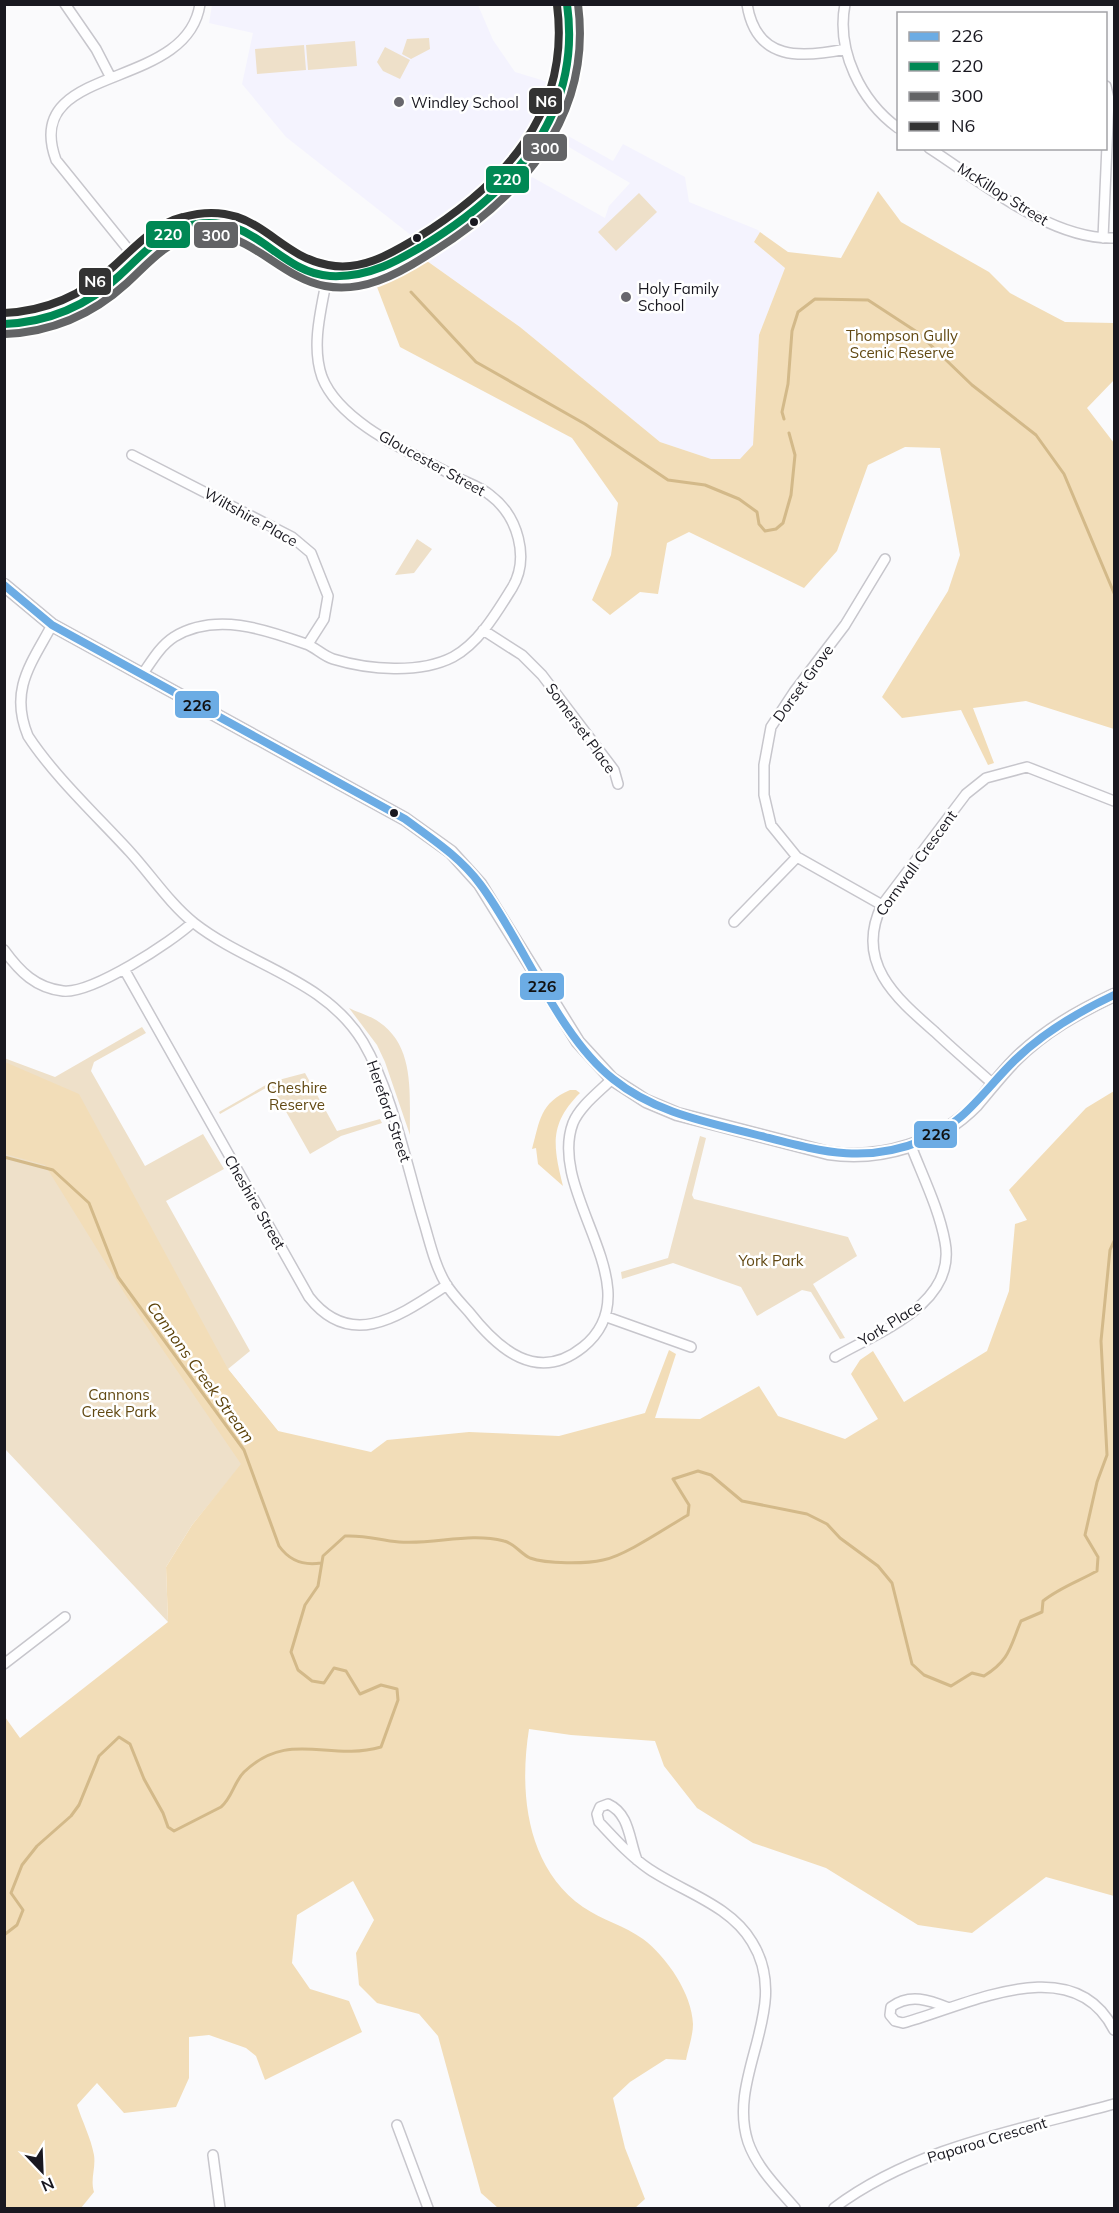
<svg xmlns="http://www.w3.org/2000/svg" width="1119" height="2213" viewBox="0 0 1119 2213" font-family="Mulish,sans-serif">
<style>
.built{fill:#f4f3fe}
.green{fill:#eee0c9}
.forest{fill:#f2ddb8}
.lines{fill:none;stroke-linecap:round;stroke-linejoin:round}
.stream{stroke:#d3b989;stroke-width:3}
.minor-casing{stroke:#c7c6cc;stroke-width:12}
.secondary-casing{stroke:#c7c6cc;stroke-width:15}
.minor{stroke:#fefeff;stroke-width:9}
.secondary{stroke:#fefeff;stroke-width:12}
.bus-1-casing{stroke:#fff;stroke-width:12}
.bus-2-casing{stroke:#fff;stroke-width:12}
.bus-3-casing{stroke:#fff;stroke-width:12}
.bus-4-casing{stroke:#fff;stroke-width:12}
.bus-1{stroke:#6cace4;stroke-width:8}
.bus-2{stroke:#008854;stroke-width:8}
.bus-3{stroke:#636466;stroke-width:8}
.bus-4{stroke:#333;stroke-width:8}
.poi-dot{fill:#68676d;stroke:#fff;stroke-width:2}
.bus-dot{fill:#191820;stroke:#fff;stroke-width:2}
.labels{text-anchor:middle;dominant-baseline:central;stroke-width:5;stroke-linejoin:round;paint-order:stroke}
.poi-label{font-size:15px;fill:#191820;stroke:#fff;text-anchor:start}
.street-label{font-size:15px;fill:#191820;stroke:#fff}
.park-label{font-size:15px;fill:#624913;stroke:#fff}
.water-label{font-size:16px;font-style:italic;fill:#5c420a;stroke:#fff}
.line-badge{stroke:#fff;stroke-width:2}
.badge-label{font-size:16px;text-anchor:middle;font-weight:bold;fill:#fff}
.pale-badge-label{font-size:16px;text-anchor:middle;font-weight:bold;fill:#111}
</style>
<rect width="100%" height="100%" fill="#fafafc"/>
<!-- built -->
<path class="built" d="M212 5H478L493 40 515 72 548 82 533 121 499 166 476 189 412 236 286 137 242 84 253 33 209 23Z
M561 132 613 161 623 144 685 177 689 202 758 230 760 232 754 242 785 268 759 335 753 446 740 459H711L660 442 520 327 427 261 486 220 532 177 605 218 609 206 630 183 557 140Z"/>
<!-- green -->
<path class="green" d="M429 38 430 49 411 59 402 54 407 39Z
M355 41 357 66 308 70 306 45Z
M304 45 306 70 257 74 255 49Z
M385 47 410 60 400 79 383 71 377 62Z
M639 193 657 212 616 251 598 232Z
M417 539 432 549 414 573 395 575Z
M349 1008C359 1013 371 1016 379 1022 416 1047 409 1096 410 1135L385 1062 377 1045Z
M142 1027 146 1033 94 1062 91 1071 145 1166 203 1134 224 1169 166 1201 250 1351 228 1369 278 1431 242 1464 192 1525 166 1567 168 1622 5 1449 4 1058 55 1077Z
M305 1073 337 1131 380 1119 382 1123 341 1136 310 1154 271 1085 220 1114 219 1112 271 1082Z
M700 1136 706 1138 692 1195 694 1199 848 1237 857 1256 813 1284 845 1338 840 1339 811 1292 802 1290 757 1316 741 1287 673 1263 622 1279 621 1272 668 1258Z"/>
<!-- forest -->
<path class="forest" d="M878 191 901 222 989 272 1010 293 1065 322 1114 323V380L1087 408 1114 443V729L1026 701 973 708 994 763 988 765 961 710 902 718 882 697 948 591 960 555 940 448 905 447 868 465 837 551 804 588 689 532 667 543 658 594 640 592 610 615 592 600 611 555 618 503 572 438 400 347 377 287 404 268 427 261 520 327 660 442 711 459H740L753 445 759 335 785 268 754 242 760 232 788 252 841 258Z
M5 1062 79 1094 228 1369 278 1431 371 1452 387 1440 469 1432 559 1436 645 1413 669 1350 676 1354 655 1418 700 1419 759 1386 778 1416 845 1439 878 1419 851 1374 860 1360 873 1351 904 1402 987 1351 1009 1291 1015 1224 1027 1220 1009 1190 1086 1108 1114 1091V1896L1046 1877 972 1933 918 1925 826 1868 753 1843 697 1808 664 1766 655 1741 571 1735 529 1729C519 1792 526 1867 583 1907 602 1920 625 1926 643 1939 667 1957 692 1994 693 2024 693 2036 688 2049 686 2060L666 2059 630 2082 613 2098 625 2148 645 2199 635 2208H498L481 2193 438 2036 419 2014 377 2003 359 1985 356 1953 374 1920 353 1881 297 1915 292 1963 310 1989 349 2001 362 2032 265 2080 256 2056 246 2048 209 2035 189 2037V2078L176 2107 124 2113 97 2083 77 2105C82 2121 91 2138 94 2155 96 2169 90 2179 94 2192L81 2208H5V1717L20 1738 168 1622 166 1567 192 1525 241 1464 128 1299 45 1165 5 1154Z
M570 1090H576L580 1093C549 1124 553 1146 563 1186L538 1164 536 1148 532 1149C540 1120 540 1103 570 1090Z"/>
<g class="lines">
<!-- stream -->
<path class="stream" d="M411 292 476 362 585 424 668 480 705 485 739 499 757 512 759 524 765 531 776 529 783 523 791 495 795 455 789 433
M784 419 782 412 788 384 792 331 798 312 815 299 868 300 917 332 972 385 1036 435 1064 474 1114 593
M4 1157 53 1170 89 1203 118 1277 244 1450 279 1546C289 1560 303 1566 321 1563
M4 1935 17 1925 23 1910 11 1893 22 1865 37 1846 71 1816 79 1805 99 1756 119 1737 130 1744 144 1779 163 1813 168 1827 174 1831 221 1807C232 1798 234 1782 244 1772 289 1729 328 1762 381 1747L398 1700 397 1689 381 1685 360 1694 346 1671 334 1668 324 1683 312 1681 298 1670 291 1652 305 1605 318 1586 323 1556 345 1536C367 1535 378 1540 399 1542 435 1545 468 1532 504 1541 514 1543 521 1554 530 1558 547 1564 586 1564 603 1560 625 1556 667 1527 688 1515L689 1505 673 1479 698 1471 711 1475 742 1501 807 1514 827 1524 840 1538 878 1566 892 1583 912 1664 924 1675 951 1686 972 1673 984 1676C1010 1660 1010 1647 1021 1621L1042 1612 1043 1601C1059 1588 1079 1581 1097 1571L1098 1557 1085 1535 1097 1482 1107 1455 1101 1341 1110 1250 1114 1241"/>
<defs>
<path id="minor" d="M65 4 96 49 111 78
M747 4C756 62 802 58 846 49
M845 4C836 51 861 101 898 128
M929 148C982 182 1050 240 1114 238
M1103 238 1109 99 1106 86
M136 259 56 160C20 62 187 93 200 4
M132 455 292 537 311 553 328 596 324 619 308 644
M52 625C31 664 9 690 28 736 54 776 98 817 130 852 151 875 170 904 194 923 249 966 325 979 363 1042 392 1091 407 1167 424 1223 430 1243 435 1266 446 1284 452 1294 461 1303 469 1312 498 1349 537 1384 583 1347 655 1289 546 1194 573 1123 580 1106 599 1092 612 1079
M483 630 522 655 542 675 614 770 618 784
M142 675C151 662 160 646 174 637 215 612 265 629 306 644 315 647 323 656 333 659 369 670 420 674 453 657 479 643 497 612 512 588 530 558 518 516 490 495 482 488 471 484 462 480 419 456 341 426 322 377 311 346 321 310 327 278
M882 905 797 857 771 825 764 795V765L771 727 794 692 845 625 885 559
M734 922 797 857
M4 950C20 972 36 988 63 991 92 994 172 942 193 922
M124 969 309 1297C352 1352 402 1314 447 1285
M993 1084C974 1067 954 1050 935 1032 896 998 854 962 882 905L966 794 986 778 1027 767 1114 801
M607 1317 691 1347
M835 1357C878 1332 957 1304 945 1242 939 1209 923 1177 911 1146
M4 1664 65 1617
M637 1860C629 1840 630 1814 608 1804L600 1807 597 1814 599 1822C615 1839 630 1856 649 1869 683 1892 730 1905 752 1942 793 2008 726 2075 748 2142 757 2168 778 2188 795 2208
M949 2008C929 2000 910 1993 891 2007L890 2015 895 2021 903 2023C966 2006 1073 1948 1114 2030
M397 2125 428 2208
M213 2155 220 2208
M834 2208C915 2147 1019 2130 1114 2104"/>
<path id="secondary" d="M4 324C42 324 81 309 109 285 138 261 159 229 198 224 279 213 286 308 388 267 422 246 460 226 489 198 543 149 584 79 567 4
M4 585 52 625 405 819 451 852 480 884 578 1042 612 1079 646 1101 677 1114 828 1153C881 1161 939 1143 976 1105 989 1090 1001 1074 1015 1060 1044 1031 1078 1012 1114 995"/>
</defs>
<!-- minor casing -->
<use href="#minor" class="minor-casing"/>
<!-- secondary casing -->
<use href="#secondary" class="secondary-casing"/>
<!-- minor -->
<use href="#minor" class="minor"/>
<!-- secondary -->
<use href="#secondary" class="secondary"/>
<defs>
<path id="bus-1" d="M4 585 52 625 405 819C432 839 460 857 480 884 523 941 558 1036 613 1079 656 1114 712 1123 765 1137 823 1152 866 1164 924 1140 965 1123 985 1089 1015 1060 1044 1032 1078 1012 1114 995"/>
<path id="bus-2" d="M4 324C49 322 87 306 119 276 139 258 158 235 184 227 252 206 276 273 330 276 369 278 398 261 431 241 517 187 582 112 567 4"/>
<path id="bus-3" d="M5 334C52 332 92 315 127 283 147 265 165 242 193 236 247 224 276 277 325 286 362 293 396 275 426 256 519 200 593 119 578 4"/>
<path id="bus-4" d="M4 313C47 311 83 295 114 266 135 247 155 224 183 217 256 197 273 255 328 265 361 272 390 254 417 238 503 185 571 113 557 5"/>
</defs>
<!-- bus-1 casing -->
<use href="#bus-1" class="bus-1-casing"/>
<!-- bus-2 casing -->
<use href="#bus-2" class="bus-2-casing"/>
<!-- bus-3 casing -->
<use href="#bus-3" class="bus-3-casing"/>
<!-- bus-4 casing -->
<use href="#bus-4" class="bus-4-casing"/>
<!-- bus-1 -->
<use href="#bus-1" class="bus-1"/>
<!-- bus-2 -->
<use href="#bus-2" class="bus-2"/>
<!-- bus-3 -->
<use href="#bus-3" class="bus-3"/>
<!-- bus-4 -->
<use href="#bus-4" class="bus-4"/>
</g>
<!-- markers -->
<g class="poi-dot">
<circle cx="399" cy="102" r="6"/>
<circle cx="626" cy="297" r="6"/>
</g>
<g class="bus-dot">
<circle cx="474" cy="222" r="5"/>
<circle cx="417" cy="238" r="5"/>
<circle cx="394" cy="813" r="5"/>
</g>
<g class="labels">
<!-- poi labels -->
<g class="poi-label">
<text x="411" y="102">Windley School</text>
<text x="638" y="288">Holy Family<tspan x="638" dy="17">School</tspan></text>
</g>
<!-- street labels -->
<g class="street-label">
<text transform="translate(1003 194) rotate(32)">McKillop Street</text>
<text transform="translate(432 463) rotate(29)">Gloucester Street</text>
<text transform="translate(251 517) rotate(29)">Wiltshire Place</text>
<text transform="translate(803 683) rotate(-54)">Dorset Grove</text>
<text transform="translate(581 728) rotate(54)">Somerset Place</text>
<text transform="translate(916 863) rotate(-54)">Cornwall Crescent</text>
<text transform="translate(389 1111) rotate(71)">Hereford Street</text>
<text transform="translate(255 1202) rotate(60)">Cheshire Street</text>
<text transform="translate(890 1323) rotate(-32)">York Place</text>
<text transform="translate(987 2140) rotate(-17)">Paparoa Crescent</text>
</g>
<!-- park labels -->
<g class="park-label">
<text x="902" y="335">Thompson Gully<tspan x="902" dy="17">Scenic Reserve</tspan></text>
<text x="297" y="1087">Cheshire<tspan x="297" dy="17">Reserve</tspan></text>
<text x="771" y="1260">York Park</text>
<text x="119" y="1394">Cannons<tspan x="119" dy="17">Creek Park</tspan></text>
</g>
<!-- water labels -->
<g class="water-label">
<text transform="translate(201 1372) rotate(54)">Cannons Creek Stream</text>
</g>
</g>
<g class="line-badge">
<rect x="528" y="87" width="35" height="28" rx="6" fill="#333"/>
<rect x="522" y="133" width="46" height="29" rx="6" fill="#636466"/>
<rect x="485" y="165" width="45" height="29" rx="6" fill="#008854"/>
<rect x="145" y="220" width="46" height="29" rx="6" fill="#008854"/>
<rect x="193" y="221" width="46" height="28" rx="6" fill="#636466"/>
<rect x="78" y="267" width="34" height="29" rx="6" fill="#333"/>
<rect x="174" y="690" width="46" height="29" rx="6" fill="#6cace4"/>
<rect x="519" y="972" width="46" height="29" rx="6" fill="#6cace4"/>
<rect x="913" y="1120" width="45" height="29" rx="6" fill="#6cace4"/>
</g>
<g class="badge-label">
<text x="546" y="107">N6</text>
<text x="545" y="154">300</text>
<text x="507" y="185">220</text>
<text x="168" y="240">220</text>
<text x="216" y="241">300</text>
<text x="95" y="287">N6</text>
</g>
<g class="pale-badge-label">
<text x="197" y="711">226</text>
<text x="542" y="992">226</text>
<text x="936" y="1140">226</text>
</g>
<!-- border -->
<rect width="1119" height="2213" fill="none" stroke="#191820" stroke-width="12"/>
<!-- legend -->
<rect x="897" y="12" width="210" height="138" fill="#ffffff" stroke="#a3a3a6" stroke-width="1.5"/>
<rect x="909" y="32" width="30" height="9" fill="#6cace4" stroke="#a3a3a6" stroke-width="1.5"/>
<text x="951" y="42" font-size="18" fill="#191820">226</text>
<rect x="909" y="62" width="30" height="9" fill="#008854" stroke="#a3a3a6" stroke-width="1.5"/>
<text x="951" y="72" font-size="18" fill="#191820">220</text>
<rect x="909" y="92" width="30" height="9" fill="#636466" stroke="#a3a3a6" stroke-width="1.5"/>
<text x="951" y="102" font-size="18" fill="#191820">300</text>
<rect x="909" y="122" width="30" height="9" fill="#333333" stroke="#a3a3a6" stroke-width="1.5"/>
<text x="951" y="132" font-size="18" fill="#191820">N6</text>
<!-- north arrow -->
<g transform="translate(42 2171) rotate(157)" stroke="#ffffff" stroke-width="4.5" paint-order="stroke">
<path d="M0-4.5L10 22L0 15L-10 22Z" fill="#191820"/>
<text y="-9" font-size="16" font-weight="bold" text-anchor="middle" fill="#191820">N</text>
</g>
</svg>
